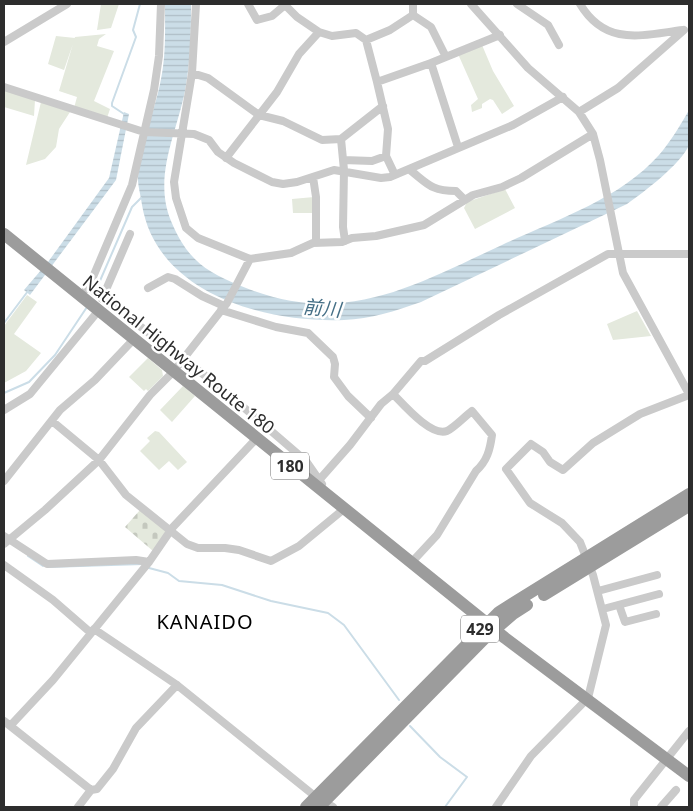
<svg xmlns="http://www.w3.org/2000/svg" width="693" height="811" viewBox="0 0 693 811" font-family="'Noto Sans','Noto Sans JP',sans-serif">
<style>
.green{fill:#e4e9dd}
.cemetery{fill:url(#cemetery-stones)}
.water{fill:url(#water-rules)}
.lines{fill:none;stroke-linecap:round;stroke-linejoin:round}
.stream{stroke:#cbdde7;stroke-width:2}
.minor{stroke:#cacaca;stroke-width:8}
.trunk{stroke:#9c9c9c;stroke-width:12}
.labels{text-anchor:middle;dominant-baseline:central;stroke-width:5;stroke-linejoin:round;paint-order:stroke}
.shield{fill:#fff;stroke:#6c6c6c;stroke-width:1}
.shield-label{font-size:16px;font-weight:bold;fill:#2d2d2d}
.street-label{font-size:18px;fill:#2d2d2d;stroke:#fff}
.water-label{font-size:19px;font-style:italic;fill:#456f86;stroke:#fff}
.quarter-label{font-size:20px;letter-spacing:1px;fill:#000;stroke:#fff}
</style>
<defs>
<pattern id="cemetery-stones" width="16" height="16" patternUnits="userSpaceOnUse" patternTransform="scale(1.25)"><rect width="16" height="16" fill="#e4e9dd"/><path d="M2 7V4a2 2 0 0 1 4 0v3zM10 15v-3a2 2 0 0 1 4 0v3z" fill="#c4c8be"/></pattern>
<pattern id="water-rules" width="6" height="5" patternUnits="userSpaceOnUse" patternTransform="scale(1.25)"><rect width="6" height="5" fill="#cbdde7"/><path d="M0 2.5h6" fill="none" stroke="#afbec6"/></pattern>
</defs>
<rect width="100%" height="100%" fill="#fff"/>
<!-- green -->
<path class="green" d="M101 4H119L111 28 97 30Z
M106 34 99 39 97 46 114 51 94 101 110 109 107 118 74 108 77 97 59 91 75 37Z
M56 36 75 38 64 70 48 64Z
M482 45 493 71 514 106 502 114 493 100 490 99 482 104V108L472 112 471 105 478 99 458 54Z
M4 90 35 100 34 116 4 107Z
M41 102 70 112 59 129 56 147 45 159 26 165Z
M505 189 515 208 475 229 464 208 467 202Z
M314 197V213H293L292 199Z
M27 295 37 302 14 334 41 353 26 371 4 383V326Z
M637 311 651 336 613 340 607 324Z
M148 358 162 370 163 376 148 391 146 389 144 391 129 377Z
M183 386 195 396 172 422 160 410Z
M155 431 159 432 187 462 178 470 169 461 159 470 140 451 150 441 147 438Z"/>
<!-- cemetery -->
<path class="cemetery" d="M140 510 168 532 153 551 125 527Z"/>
<!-- water -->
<path class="water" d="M165 4H191V9C191 37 190 64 185 91 176 135 153 177 171 221 187 259 204 271 241 286 343 328 411 287 502 245 555 220 619 200 659 155 671 141 680 126 689 110 689 120 692 136 689 145 681 164 644 192 627 204L421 302C395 311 371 319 344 320 265 323 157 294 142 205 141 196 138 187 138 179 139 145 155 112 161 79 166 55 165 29 165 4Z
M124 112 129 114 116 180 30 295 24 290 48 262 109 178Z"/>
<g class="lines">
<!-- stream -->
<path class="stream" d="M124 114 112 106V103L136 37 133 30 140 4
M96 290 132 207 141 198
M4 323 28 291
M4 393 29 382 55 355 87 307
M28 556 43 566
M48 567 143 564
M149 568 168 573 179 581 222 585 271 601 328 613 344 625 399 700
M410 726 440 757 467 777 445 807"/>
<!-- minor -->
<path class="minor" d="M196 4 192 73 174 182 176 198 186 228 198 238 250 259 291 253 313 243 342 242 352 238 376 236 424 225 473 195 502 187 521 178 593 134
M248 4 257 20 272 16 285 5
M284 4 297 17 319 32
M471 4 528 68 579 112 593 134 600 160 623 273 689 394
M517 4 548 25 559 45
M580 4C606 47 642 35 683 30
M413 15 431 27 446 57
M366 40 390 30 413 15V4
M4 42 67 4
M431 63 500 35
M192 73 208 78 259 115 283 121 322 140 341 139 383 106
M377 82 388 129 386 156 395 175
M4 87 144 132 194 134 209 140 218 152 234 163 272 182 283 184 297 182 334 170 381 178 390 177 513 125 563 97
M579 112 618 88 684 30
M341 139 344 170 343 227 345 241
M226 158 277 92 299 54 319 32 332 36 356 33 366 40 377 82 431 63 458 147
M343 160 372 161 386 156
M410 170C428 184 431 191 456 191L465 200
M313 177 316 197V243
M87 286 220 387 306 461 322 484
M148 288 168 277 175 279 202 296 224 306
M86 289 93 277 132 185 154 90 159 56 161 4
M102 299 130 234
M221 310 276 327 308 333 333 357 335 364 334 377 348 396 371 418
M393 394 421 361H425L499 315 608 254H689
M4 410 30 394 99 310
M52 421 99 460 126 495 187 544 198 548H225L239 550 271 561 299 546 344 509
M320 479 350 445 381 404 393 394C403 404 431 437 447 431 455 427 464 417 472 411L492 435C490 450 487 461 476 471L437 535 411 563
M4 481 60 410 95 380 134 339
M4 536 47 564 136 560 149 562
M4 544 45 510 99 460 150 395 173 372 227 303 250 259
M4 565 53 600 91 633
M598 591 657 575
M619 605 625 622 656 614
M603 609 659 594
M94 629 177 685 316 797 333 807
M4 721 91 790
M11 725 53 680 149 562 173 527 256 439
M78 807 91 790 97 789 113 769 136 728 177 685
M496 807 531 756 588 698 606 625 593 575 580 542 562 523 530 503 506 469 531 444 543 452 550 462 563 470 593 443 640 414 689 395
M634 807V800L689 731
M661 807 676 790"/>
<!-- trunk -->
<path class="trunk" d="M4 234 505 638 689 776
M544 595 689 506
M306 807 499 612 689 494
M319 807 483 640 513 614 527 605"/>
</g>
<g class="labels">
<!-- shield labels -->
<g class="shield">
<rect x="271" y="452.5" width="38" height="27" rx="4"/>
<rect x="461" y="615.5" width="38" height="27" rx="4"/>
</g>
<g class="shield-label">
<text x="290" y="466">180</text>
<text x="480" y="629">429</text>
</g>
<!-- street labels -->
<g class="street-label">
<text transform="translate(179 354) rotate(39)">National Highway Route 180</text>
</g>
<!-- water labels -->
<g class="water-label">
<text transform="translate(322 308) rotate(5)">前川</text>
</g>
<!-- quarter labels -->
<g class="quarter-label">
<text x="205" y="621">KANAIDO</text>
</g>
</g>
<!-- border -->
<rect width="693" height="811" fill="none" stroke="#2d2d2d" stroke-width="10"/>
</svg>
